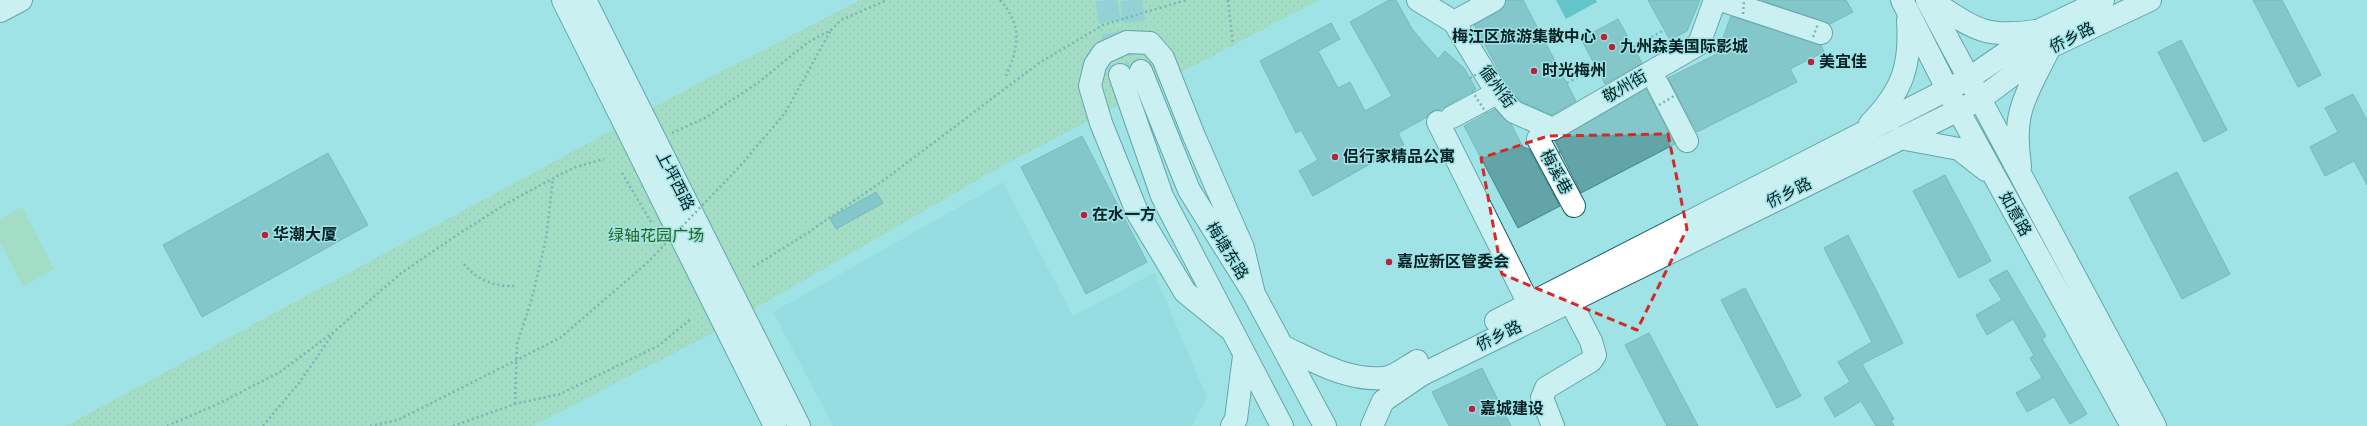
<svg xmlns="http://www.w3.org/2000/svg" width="2367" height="426" viewBox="0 0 2367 426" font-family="'Alegreya Sans','Noto Sans SC',sans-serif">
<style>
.built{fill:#89d6da}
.green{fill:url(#green-dots)}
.pitch{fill:#a6d59b}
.water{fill:#1c9fa5}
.building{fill:#62a4a7;stroke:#438689}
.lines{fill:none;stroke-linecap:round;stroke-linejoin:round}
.major-tunnel{stroke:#81bcc0;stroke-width:22;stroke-dasharray:22 11;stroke-linecap:butt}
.minor-casing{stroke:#155d61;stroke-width:24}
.major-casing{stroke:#155d61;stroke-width:24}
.path{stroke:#4d7b7e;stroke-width:2.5;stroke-dasharray:2 3;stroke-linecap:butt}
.minor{stroke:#fff;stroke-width:22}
.major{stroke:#fff;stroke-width:22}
.path-bridge{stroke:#4d7b7e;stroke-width:2.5;stroke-dasharray:2 3;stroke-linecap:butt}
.marked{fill:none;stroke:#d62828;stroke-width:3;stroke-dasharray:8 5;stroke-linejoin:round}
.poi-dot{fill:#b62437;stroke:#a0e3e7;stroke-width:1.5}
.labels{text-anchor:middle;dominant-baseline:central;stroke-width:3;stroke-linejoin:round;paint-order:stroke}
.poi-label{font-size:16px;font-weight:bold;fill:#042022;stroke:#a0e3e7;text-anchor:start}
.street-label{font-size:16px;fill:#042022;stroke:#a0e3e7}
.park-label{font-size:16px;fill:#266516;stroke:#a0e3e7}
</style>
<defs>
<pattern id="green-dots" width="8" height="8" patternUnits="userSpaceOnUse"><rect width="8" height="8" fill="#a6d59b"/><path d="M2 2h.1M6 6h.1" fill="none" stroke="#8db785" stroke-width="1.8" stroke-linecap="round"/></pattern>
</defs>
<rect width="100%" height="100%" fill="#a0e3e7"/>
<!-- built -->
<path class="built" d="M1003 182 1073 316 1154 273 1207 397 1192 426H833L773 312Z"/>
<!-- green -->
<path class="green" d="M860 0H1319L997 169 711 334 533 426H66L697 84Z"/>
<!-- pitch -->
<path class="pitch" d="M22 207 54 269 23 287 0 242V219Z"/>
<!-- water -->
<path class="water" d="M1556 0H1596L1597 2 1566 19Z"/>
<!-- building -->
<path class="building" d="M1389 0H1396L1412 29 1438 59 1445 51 1464 68 1476 89 1439 110 1432 111 1427 117 1398 133 1404 145 1313 196 1299 171 1318 160 1301 130 1296 133 1260 61 1331 23 1340 39 1318 51 1338 88 1350 82 1365 111 1392 96 1350 22Z
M1506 0H1523L1576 101 1552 115 1522 102 1508 87 1474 25 1500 11Z
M1648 0H1700L1687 31 1670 40Z
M1761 0H1846L1853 12 1830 24Z
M2253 0H2282L2321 75 2298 87Z
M1731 16 1821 45 1824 52 1790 69 1797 82 1697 132 1668 78 1717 54Z
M1618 19 1642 63 1605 84 1581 39Z
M2181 40 2227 130 2204 142 2158 52Z
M1646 89 1675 144 1581 193 1555 141Z
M2353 94 2367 120V185L2354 161 2325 176 2310 147 2338 132 2325 108Z
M1495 109 1511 124 1523 147 1529 149 1560 206 1518 228 1464 126Z
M1082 136 1147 262 1086 294 1021 167Z
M328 153 368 225 202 317 163 245Z
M2177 172 2230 274 2182 299 2129 197Z
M1945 175 1991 261 1959 278 1913 191Z
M876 192 883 203 836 229 830 218Z
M1848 235 1903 343 1862 364 1894 419 1891 420 1894 426H1876L1861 401 1835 417 1824 398 1850 382 1838 362 1872 342 1824 248Z
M2007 270 2046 336 2042 339 2087 414 2070 424 2054 397 2027 412 2016 393 2042 378 2030 358 2034 355 2013 319 1987 335 1976 315 2002 300 1989 280Z
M1745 288 1801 396 1777 408 1721 300Z
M1649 333 1698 426H1667L1625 345Z
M1482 368 1511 426H1449L1432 392Z"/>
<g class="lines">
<!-- major-tunnel -->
<path class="major-tunnel" d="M1106 0 1120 75
M1131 0 1141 71"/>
<defs>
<path id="minor" d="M563 0 775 426
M585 0 799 426
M1418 0 1454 22 1497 93 1514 112 1553 129 1699 44 1715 0
M1721 0 1821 33
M1902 0 1958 110 2132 426
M1927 0 2155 426
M1930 0C1973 27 1982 39 2035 31
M1454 22 1494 0
M1658 85 1687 141
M1452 117 1497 93
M1438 122 1529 304
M1870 124C1903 90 1911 66 1908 20
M1900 138 1959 149 1986 170
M1538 139 1574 206
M2020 166C2012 112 2025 97 2048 51
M1496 321 1968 79 2038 31 2103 0
M1421 375 1979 100 2050 47 2150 0
M1553 426 1542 398 1546 388 1591 361 1595 355 1591 341 1570 301"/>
<path id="major" d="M0 11 21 0
M1141 71 1189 190 1254 294 1325 426
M1120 75 1162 196 1282 426
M1230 329 1185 292 1137 212 1101 123 1090 86 1095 65 1103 53 1127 42 1150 43 1163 58 1194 136 1243 248 1254 294
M1282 346C1314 361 1347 381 1384 378 1395 377 1408 366 1417 361
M1232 426 1236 419 1244 356
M1372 426 1383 401 1421 375"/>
</defs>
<!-- minor casing -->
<use href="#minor" class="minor-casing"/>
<!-- major casing -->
<use href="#major" class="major-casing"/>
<!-- path -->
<path class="path" d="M1000 0C1024 27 1018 48 1005 78
M1228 0 1233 45
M1634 47 1664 30
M1567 83 1596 68
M672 133 705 118 759 82 807 43 831 30 841 20 887 0
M622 173 651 222
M464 264C477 280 495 287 515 286
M753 267 806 234 884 180 1039 63 1103 25 1186 0
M515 404 517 344 532 298 546 239 553 178
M167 426 220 403 280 372 335 331 400 274 457 235 504 205 561 174 576 167 604 159
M263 426 299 383 333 334
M453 426 515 404 560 394 658 346 691 319"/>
<!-- minor -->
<use href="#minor" class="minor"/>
<!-- major -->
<use href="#major" class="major"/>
<!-- path-bridge -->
<path class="path-bridge" d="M1743 14 1744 1
M1813 37 1818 24
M1470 78 1496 64
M1472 91 1487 114
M1659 105 1674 96
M1541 161 1560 152
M370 426 398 420 560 338 647 263 741 165 785 113 831 30"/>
</g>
<!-- marked area -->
<path d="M0 0H2367V426H0ZM1668 134 1687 229 1637 330 1502 274 1481 158 1548 136Z" fill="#a0e3e7" fill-opacity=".55" fill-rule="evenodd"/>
<path class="marked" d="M1668 134 1687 229 1637 330 1502 274 1481 158 1548 136Z"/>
<!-- markers -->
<g class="poi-dot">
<circle cx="1604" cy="37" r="4"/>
<circle cx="1612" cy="47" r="4"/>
<circle cx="1811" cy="62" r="4"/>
<circle cx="1534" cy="71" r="4"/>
<circle cx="1335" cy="157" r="4"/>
<circle cx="1084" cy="215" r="4"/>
<circle cx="265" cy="235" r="4"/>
<circle cx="1389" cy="262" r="4"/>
<circle cx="1472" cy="409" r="4"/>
</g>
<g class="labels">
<!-- poi labels -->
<g class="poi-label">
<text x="1596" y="37" text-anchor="end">梅江区旅游集散中心</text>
<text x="1620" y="47">九州森美国际影城</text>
<text x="1819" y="62">美宜佳</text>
<text x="1542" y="71">时光梅州</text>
<text x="1343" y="157">侣行家精品公寓</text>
<text x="1092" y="215">在水一方</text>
<text x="273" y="235">华潮大厦</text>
<text x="1397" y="262">嘉应新区管委会</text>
<text x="1480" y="409">嘉城建设</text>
</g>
<!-- street labels -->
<g class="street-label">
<text transform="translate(2072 38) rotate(-27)">侨乡路</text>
<text transform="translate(1497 87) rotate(54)">循州街</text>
<text transform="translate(1625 87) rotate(-30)">敬州街</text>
<text transform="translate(1556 172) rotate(62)">梅溪巷</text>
<text transform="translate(675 181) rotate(63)">上坪西路</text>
<text transform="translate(1789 193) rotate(-26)">侨乡路</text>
<text transform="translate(2015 214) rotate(61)">如意路</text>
<text transform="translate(1227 251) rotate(58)">梅塘东路</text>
<text transform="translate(1499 336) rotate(-26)">侨乡路</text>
</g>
<!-- park labels -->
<g class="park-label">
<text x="656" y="236">绿轴花园广场</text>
</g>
</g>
</svg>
